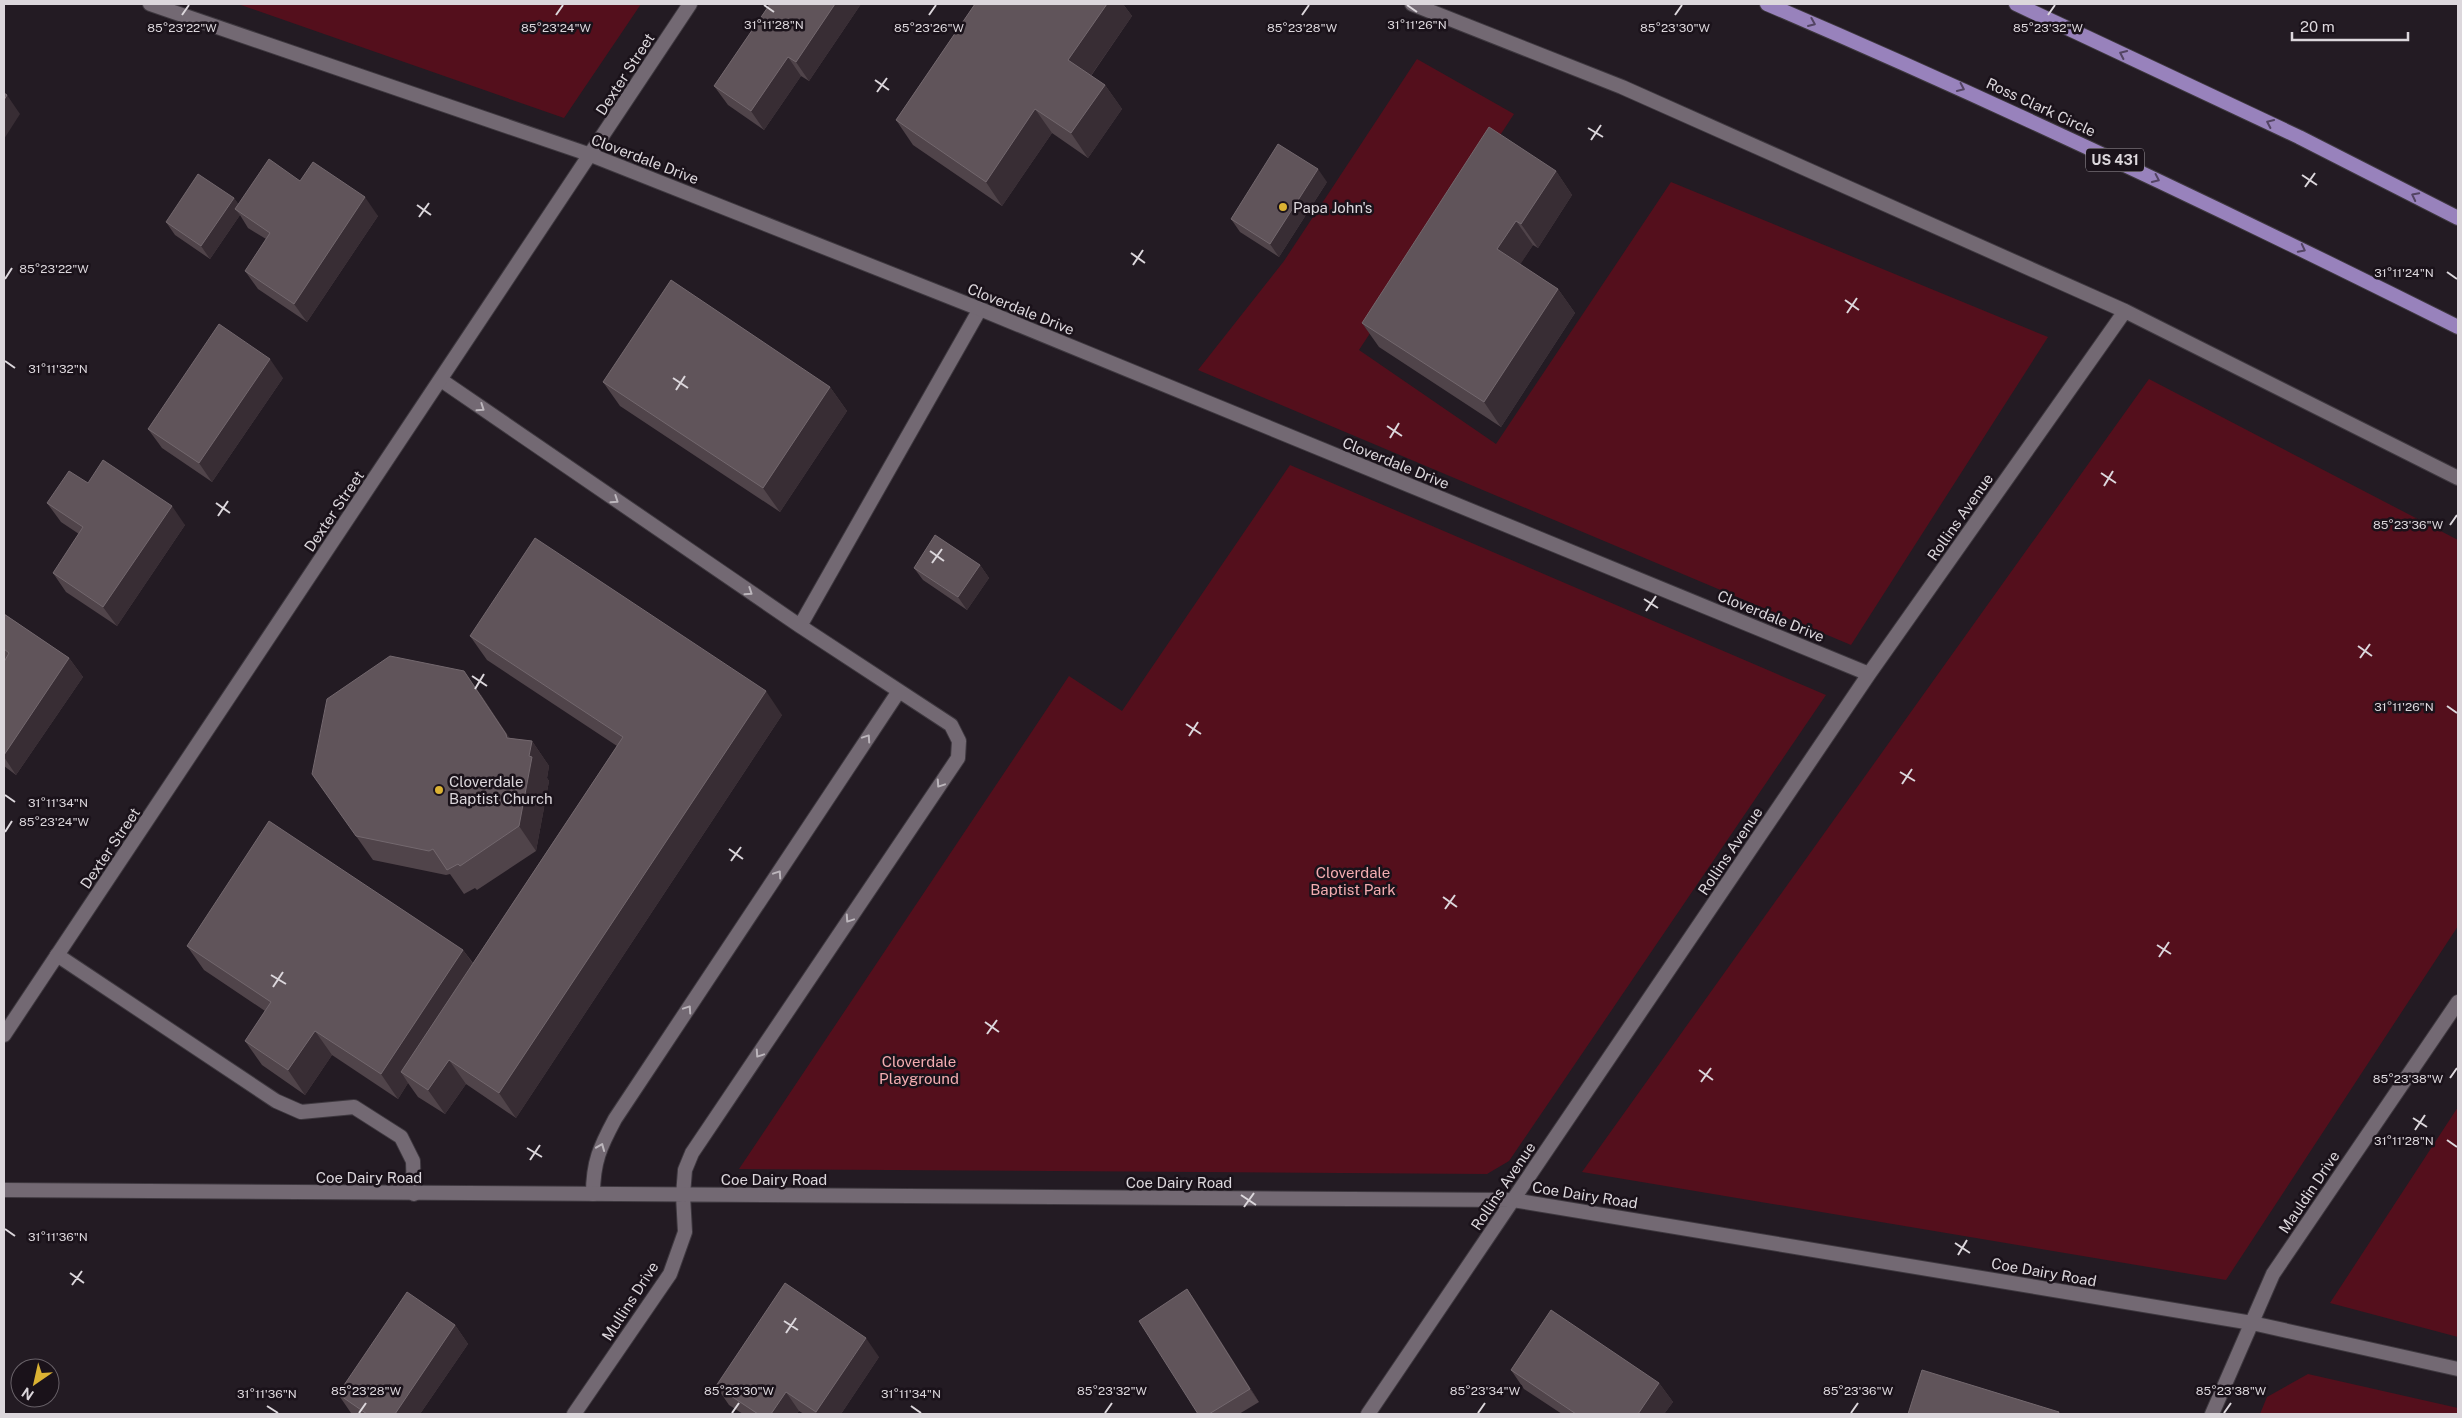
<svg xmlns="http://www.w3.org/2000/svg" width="2462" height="1418" viewBox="0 0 2462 1418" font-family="'Public Sans',sans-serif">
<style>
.green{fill:#540f1c}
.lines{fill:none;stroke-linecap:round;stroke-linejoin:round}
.service-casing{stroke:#3e383f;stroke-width:16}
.minor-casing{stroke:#3e383f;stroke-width:16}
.trunk-casing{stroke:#3e383f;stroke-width:16}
.service{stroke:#736973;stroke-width:14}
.minor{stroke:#736973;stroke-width:14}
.trunk{stroke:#9882bc;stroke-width:14}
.wall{fill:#50444a}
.shaded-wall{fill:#382d34}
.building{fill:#60545a;stroke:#73686e}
.oneway{stroke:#534463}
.oneway2{stroke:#bcb6bc}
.ticks{fill:none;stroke:#dcd7dc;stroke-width:2}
.poi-dot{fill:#dbb233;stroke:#1a121a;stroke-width:2}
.labels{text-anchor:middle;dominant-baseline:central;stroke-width:5;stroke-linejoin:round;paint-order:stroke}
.shield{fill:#1a121a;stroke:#a29ca2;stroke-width:1}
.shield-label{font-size:14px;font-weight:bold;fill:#dcd7dc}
.street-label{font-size:15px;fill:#dcd7dc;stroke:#1a121a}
.poi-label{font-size:15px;fill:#dcd7dc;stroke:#1a121a;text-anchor:start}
.park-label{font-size:15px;fill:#f4adb1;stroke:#1a121a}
.ticks-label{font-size:12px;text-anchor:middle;fill:#dcd7dc;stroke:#1a121a;stroke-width:5;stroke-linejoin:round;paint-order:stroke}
</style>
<rect width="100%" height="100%" fill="#231b23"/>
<!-- green -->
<path class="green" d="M238 4H641L564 118Z
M1417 59 1514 114 1359 350 1496 444 1671 182 2048 337 1851 645 1198 370 1284 261Z
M2149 379 2458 540V926L2226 1280 1582 1172Z
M1290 465 1826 695 1509 1161 1487 1174 739 1169 1069 676 1122 711Z
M2458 1107V1337L2330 1303Z
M2308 1374 2458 1408V1414H2260L2267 1397Z"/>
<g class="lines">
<defs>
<path id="service" d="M441 380 800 626 951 725 959 741 958 758 692 1153 685 1170 683 1195
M800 626 980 309
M57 955 276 1101 301 1112 354 1107 401 1137 413 1161 414 1194
M593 1194C593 1162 600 1147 615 1119L899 691"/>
<path id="minor" d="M150 4 591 155 980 309 1869 674
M1412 4 1622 87 2125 311 2458 478
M4 1035 690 4
M4 1190 1513 1200 2252 1323 2458 1369
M574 1414 670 1274 685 1232 683 1195
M1368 1414 1869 674 2125 311
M2212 1414 2273 1274 2458 1002"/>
<path id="trunk" d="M1767 4C2001 104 2230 213 2458 327
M2016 4 2299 137 2458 218"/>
</defs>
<!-- service casing -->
<use href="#service" class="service-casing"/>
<!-- minor casing -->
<use href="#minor" class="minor-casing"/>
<!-- trunk casing -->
<use href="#trunk" class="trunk-casing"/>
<!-- service -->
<use href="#service" class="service"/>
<!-- minor -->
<use href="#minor" class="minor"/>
<!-- trunk -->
<use href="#trunk" class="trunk"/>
</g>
<!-- wall -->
<path class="wall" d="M770 4H861L809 81 801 76 764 130 728 105 714 86Z
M975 4H1123L1132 16 1091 76 1105 85 1122 109 1088 158 1052 133 1002 206 913 145 896 120Z
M1556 171 1572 195 1538 248 1533 245 1520 264 1558 289 1575 313 1501 427 1379 347 1362 323Z
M300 181 378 216 307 322 258 289 245 271 266 239 248 228 240 215 210 259 175 235 166 222 234 198 238 204Z
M1327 182 1279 257 1240 232 1231 219Z
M283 378 212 482 162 448 148 429Z
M603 382 830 387 847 411 780 512 620 406Z
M88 483 185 525 117 626 66 592 53 573 79 534 61 522 47 503Z
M980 565 989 578 967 610 923 580 914 568Z
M4 614 69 658 83 677 16 775 4 766V662L5 660 4 659Z
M470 636 782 715 516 1118 466 1084 445 1114 418 1097 408 1083 398 1099 332 1055 305 1095 262 1065 245 1041 265 1011 204 970 187 946 463 950 473 963 617 746 487 660Z
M481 695 510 739 532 741 549 766 547 778 549 781 536 851 477 890 475 888 464 894 450 874 446 875 373 860 356 836Z
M1187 1289 1196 1302 1259 1402 1239 1414H1198Z
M455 1325 468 1344 420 1414H353L351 1413 338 1394Z
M879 1357 841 1414H804L799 1411 796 1414H743L729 1405 716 1386Z
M1511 1370 1659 1383 1673 1402 1664 1414H1562L1524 1389Z"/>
<!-- shaded-wall -->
<path class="shaded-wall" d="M835 4H861L809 81 796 62Z
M1107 4H1123L1132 16 1085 84 1068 60Z
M788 57 801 76 764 130 751 111Z
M1105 85 1122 109 1088 158 1071 133Z
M7 95 20 114 4 139V100Z
M1035 109 1052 133 1002 206 986 182Z
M1318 169 1327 182 1279 257 1270 244Z
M1556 171 1572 195 1538 248 1521 224Z
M365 197 378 216 307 322 294 304Z
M234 198 243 210 235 209 240 215 210 259 201 246Z
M1516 221 1533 245 1514 274 1497 249Z
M1558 289 1575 313 1501 427 1484 402Z
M270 359 283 378 212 482 199 463Z
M830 387 847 411 780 512 763 488Z
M172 506 185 525 117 626 103 607Z
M980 565 989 578 967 610 958 597Z
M69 658 83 677 16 775 4 757V755Z
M464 671 481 695 523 758 507 738Z
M766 691 782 715 516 1118 499 1093Z
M532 741 549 766 547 778 549 781 536 851 519 826 529 756Z
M463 950 480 974 401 1072 408 1083 398 1099 381 1074Z
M315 1031 332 1055 305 1095 288 1070Z
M449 1060 466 1084 445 1114 428 1090Z
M1187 1289 1196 1302 1259 1402 1250 1389Z
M455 1325 468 1344 420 1414H395Z
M866 1338 879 1357 841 1414H818L816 1412Z
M1659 1383 1673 1402 1664 1414H1638Z
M786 1392 799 1411 796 1414H771Z"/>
<!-- building -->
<path class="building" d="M770 4H835L796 62 788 57 751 111 714 86Z
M975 4H1107L1068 60 1105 85 1071 133 1035 109 986 182 896 120Z
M4 93 7 95 4 100Z
M1489 127 1556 171 1521 224 1516 221 1497 249 1558 289 1484 402 1362 323Z
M1278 144 1318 169 1270 244 1231 219Z
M269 159 300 181 313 162 365 197 294 304 245 271 270 233 235 209Z
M198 174 234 198 201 246 166 222Z
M671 280 830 387 763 488 603 382Z
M219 324 270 359 199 463 148 429Z
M103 460 172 506 103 607 53 573 83 527 47 503 69 471 88 483Z
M935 535 980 565 958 597 914 568Z
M535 538 766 691 499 1093 449 1060 428 1090 401 1072 623 737 470 636Z
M4 614 69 658 4 755V662L9 653 4 649Z
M390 656 464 671 506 734 507 738 532 741 529 756 532 757 519 826 460 866 458 864 447 870 433 849 429 851 356 836 312 774 327 699Z
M269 821 463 950 381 1074 315 1031 288 1070 245 1041 271 1002 187 946Z
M785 1283 866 1338 816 1412 786 1392 771 1414H758L716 1386Z
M1187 1289 1250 1389 1209 1414H1198L1139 1321Z
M407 1292 455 1325 395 1414H367L338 1394Z
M1551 1310 1659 1383 1638 1414H1576L1511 1370Z
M1922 1370 2059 1412 2058 1414H1908Z"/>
<!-- one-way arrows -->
<defs><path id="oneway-chevron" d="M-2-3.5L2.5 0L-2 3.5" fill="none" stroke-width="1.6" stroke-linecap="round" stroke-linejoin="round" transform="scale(1.25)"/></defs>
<g class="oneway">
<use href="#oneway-chevron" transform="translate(1812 23) rotate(23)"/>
<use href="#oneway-chevron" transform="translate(2123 54) rotate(-155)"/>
<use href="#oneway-chevron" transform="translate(1961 88) rotate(25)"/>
<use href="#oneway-chevron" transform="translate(2270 123) rotate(-155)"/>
<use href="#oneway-chevron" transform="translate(2156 179) rotate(25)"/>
<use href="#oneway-chevron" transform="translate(2415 196) rotate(-153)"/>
<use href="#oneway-chevron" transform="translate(2302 249) rotate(27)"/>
</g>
<g class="oneway2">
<use href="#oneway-chevron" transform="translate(481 408) rotate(34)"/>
<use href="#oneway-chevron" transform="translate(615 500) rotate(34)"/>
<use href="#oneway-chevron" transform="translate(749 592) rotate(34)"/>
<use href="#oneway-chevron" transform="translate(867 738) rotate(-56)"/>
<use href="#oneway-chevron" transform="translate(940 784) rotate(124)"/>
<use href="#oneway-chevron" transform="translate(778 874) rotate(-56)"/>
<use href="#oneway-chevron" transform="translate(849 919) rotate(124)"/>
<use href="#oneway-chevron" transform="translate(688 1009) rotate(-56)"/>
<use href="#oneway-chevron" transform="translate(759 1054) rotate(124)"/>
<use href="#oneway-chevron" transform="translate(601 1147) rotate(-68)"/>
</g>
<!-- ticks -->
<path class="ticks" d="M764 5 774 12M1407 5 1417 12M182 15 189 5M556 15 563 5M929 15 936 5M1302 15 1309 5M1675 15 1682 5M2048 15 2055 5M875 80 889 90M877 92 887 78M1588 128 1603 137M1591 140 1601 125M2302 175 2317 185M2305 187 2315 173M417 205 431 215M419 217 429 203M1131 253 1145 263M1133 265 1143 250M2447 272 2457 279M5 279 12 268M1845 300 1859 310M1847 313 1857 298M5 361 15 368M673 378 688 388M676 390 685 376M1387 426 1402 436M1390 438 1399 423M2101 473 2116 483M2104 486 2113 471M216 503 230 513M218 516 228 501M2450 525 2457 515M930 551 944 561M932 563 942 549M1644 599 1658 608M1646 611 1656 596M2358 646 2372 656M2360 658 2370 644M472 676 487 686M475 689 484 674M2447 706 2457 713M1186 724 1201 734M1189 736 1198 722M1900 772 1915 781M1902 784 1912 769M5 795 15 802M5 832 12 821M729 849 743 859M731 861 741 847M1443 897 1457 907M1445 909 1455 895M2157 945 2171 954M2159 957 2169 942M271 975 286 984M273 987 283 972M985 1022 999 1032M987 1034 997 1020M1699 1070 1713 1080M2450 1078 2457 1068M1701 1082 1711 1068M2413 1118 2427 1127M2415 1130 2425 1115M2447 1140 2457 1147M527 1148 542 1157M530 1160 540 1145M1241 1195 1256 1205M1244 1207 1254 1193M5 1229 15 1236M1955 1243 1970 1253M1958 1255 1967 1240M70 1273 84 1283M72 1285 82 1271M784 1321 798 1330M786 1333 796 1318M267 1406 278 1413M911 1406 921 1413M359 1413 366 1403M732 1413 739 1403M1105 1413 1112 1403M1478 1413 1485 1403M1851 1413 1858 1403M2224 1413 2231 1403"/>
<!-- markers -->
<g class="poi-dot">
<circle cx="1283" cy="207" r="5"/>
<circle cx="439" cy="790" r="5"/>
</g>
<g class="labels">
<!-- shield labels -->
<rect class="shield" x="2086" y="148.5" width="58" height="23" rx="4"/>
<g class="shield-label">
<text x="2115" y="160">US 431</text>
</g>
<!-- street labels -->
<g class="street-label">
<text transform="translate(625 74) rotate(-57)">Dexter Street</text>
<text transform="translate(2041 107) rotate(25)">Ross Clark Circle</text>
<text transform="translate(645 159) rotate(21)">Cloverdale Drive</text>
<text transform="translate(1021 309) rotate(22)">Cloverdale Drive</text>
<text transform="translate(1396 463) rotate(22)">Cloverdale Drive</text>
<text transform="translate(334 511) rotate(-56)">Dexter Street</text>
<text transform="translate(1960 517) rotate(-55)">Rollins Avenue</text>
<text transform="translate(1771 616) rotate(22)">Cloverdale Drive</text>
<text transform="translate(110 848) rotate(-56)">Dexter Street</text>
<text transform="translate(1730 851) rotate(-56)">Rollins Avenue</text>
<text x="369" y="1177">Coe Dairy Road</text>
<text x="774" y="1179">Coe Dairy Road</text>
<text x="1179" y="1182">Coe Dairy Road</text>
<text transform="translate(1503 1186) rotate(-56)">Rollins Avenue</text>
<text transform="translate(2309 1192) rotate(-56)">Mauldin Drive</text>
<text transform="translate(1585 1195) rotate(9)">Coe Dairy Road</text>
<text transform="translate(2044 1272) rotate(10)">Coe Dairy Road</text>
<text transform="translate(630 1301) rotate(-57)">Mullins Drive</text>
</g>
<!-- poi labels -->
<g class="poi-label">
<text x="1293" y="207">Papa John's</text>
<text x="449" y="781">Cloverdale<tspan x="449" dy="17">Baptist Church</tspan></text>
</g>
<!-- park labels -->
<g class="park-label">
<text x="1353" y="872">Cloverdale<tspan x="1353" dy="17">Baptist Park</tspan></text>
<text x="919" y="1061">Cloverdale<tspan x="919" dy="17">Playground</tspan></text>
</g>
</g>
<g class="ticks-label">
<text x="774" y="29">31°11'28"N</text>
<text x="1417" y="29">31°11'26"N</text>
<text x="182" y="32">85°23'22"W</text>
<text x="556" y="32">85°23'24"W</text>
<text x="929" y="32">85°23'26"W</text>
<text x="1302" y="32">85°23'28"W</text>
<text x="1675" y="32">85°23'30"W</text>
<text x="2048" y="32">85°23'32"W</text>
<text x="54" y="273">85°23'22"W</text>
<text x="2404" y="277">31°11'24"N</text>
<text x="58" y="373">31°11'32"N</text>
<text x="2408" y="529">85°23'36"W</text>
<text x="2404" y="711">31°11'26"N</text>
<text x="58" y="807">31°11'34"N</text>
<text x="54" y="826">85°23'24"W</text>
<text x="2408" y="1083">85°23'38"W</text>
<text x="2404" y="1145">31°11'28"N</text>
<text x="58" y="1241">31°11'36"N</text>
<text x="366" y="1395">85°23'28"W</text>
<text x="739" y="1395">85°23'30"W</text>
<text x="1112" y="1395">85°23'32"W</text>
<text x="1485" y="1395">85°23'34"W</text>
<text x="1858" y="1395">85°23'36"W</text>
<text x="2231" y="1395">85°23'38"W</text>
<text x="267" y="1398">31°11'36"N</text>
<text x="911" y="1398">31°11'34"N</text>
</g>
<!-- border -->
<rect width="2462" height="1418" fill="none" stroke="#dcd7dc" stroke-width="10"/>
<!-- north arrow -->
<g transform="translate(35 1383) rotate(214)"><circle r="24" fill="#1a121a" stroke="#686168"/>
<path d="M0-4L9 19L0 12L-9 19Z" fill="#dbb233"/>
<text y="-8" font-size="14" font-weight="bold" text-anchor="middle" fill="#dcd7dc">N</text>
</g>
<!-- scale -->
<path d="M2292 32v8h116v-8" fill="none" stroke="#dcd7dc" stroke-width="2.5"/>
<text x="2300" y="32" font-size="15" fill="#dcd7dc" stroke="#1a121a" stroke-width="4" paint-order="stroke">20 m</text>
</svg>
